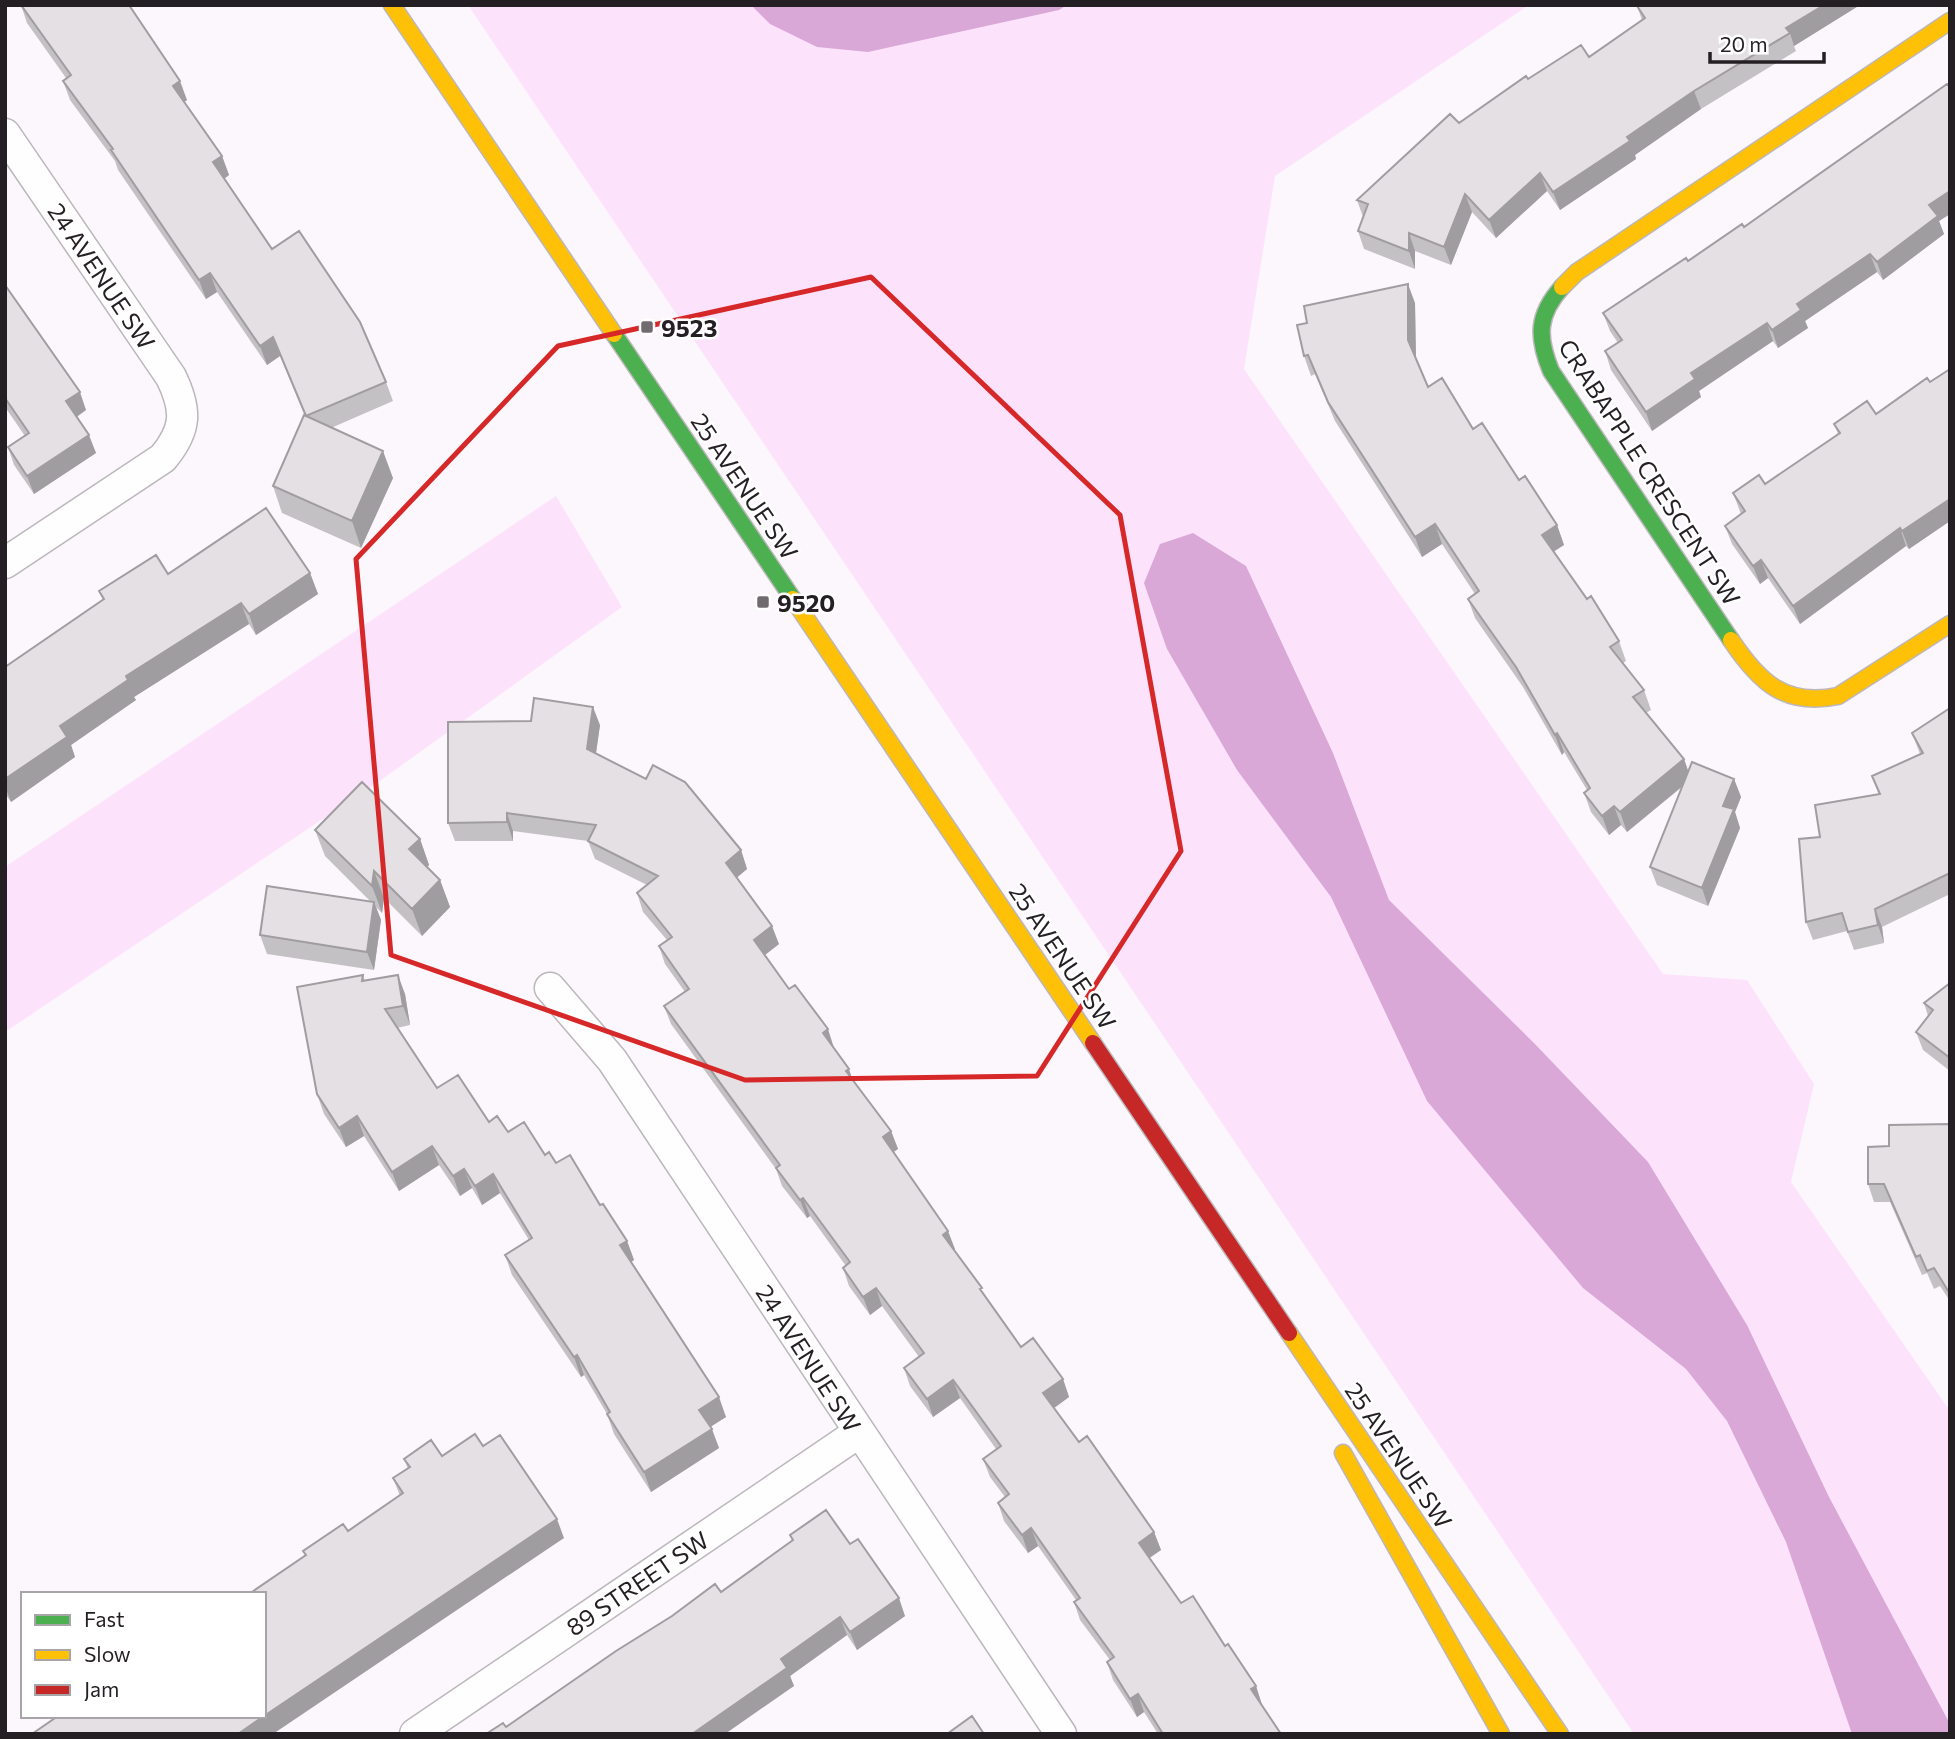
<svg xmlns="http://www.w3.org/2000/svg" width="1955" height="1739" viewBox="0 0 1955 1739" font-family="Commissioner,sans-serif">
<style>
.green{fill:#fde2fc}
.water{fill:#d9a8d7}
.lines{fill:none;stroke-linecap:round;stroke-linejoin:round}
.street-casing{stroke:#bbb7bb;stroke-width:33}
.fast-casing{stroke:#bbb7bb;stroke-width:19}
.slow-casing{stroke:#bbb7bb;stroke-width:19}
.jam-casing{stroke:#bbb7bb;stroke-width:19}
.street{stroke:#fffeff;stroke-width:30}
.fast{stroke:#4caf50;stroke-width:16}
.slow{stroke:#ffc107;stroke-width:16}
.jam{stroke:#c62828;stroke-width:16}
.wall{fill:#c4c1c4}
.shaded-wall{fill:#a09da0}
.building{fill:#e4e0e4;stroke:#a09da0;stroke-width:2}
.marked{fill:none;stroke:#d62828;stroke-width:5;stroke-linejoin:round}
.poi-dot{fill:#706b6f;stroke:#fff;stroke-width:2.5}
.labels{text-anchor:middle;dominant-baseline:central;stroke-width:5;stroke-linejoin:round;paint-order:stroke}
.street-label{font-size:24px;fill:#241f23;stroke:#fff}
.poi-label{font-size:24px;font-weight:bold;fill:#241f23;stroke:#fff;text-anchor:start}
</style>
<rect width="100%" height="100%" fill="#fcf7fc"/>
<!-- green -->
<path class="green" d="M468 5H1529L1275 176 1244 369 1663 974 1747 980 1814 1084 1791 1182 1950 1411V1734H1634Z
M556 496 622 607 381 780 5 1032V867Z"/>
<!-- water -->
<path class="water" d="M751 5H1067L1059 10 868 52 817 47 770 24Z
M1193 533 1246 566 1333 753 1389 900 1534 1043 1648 1162 1747 1325 1829 1497 1950 1724V1734H1852L1786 1542 1727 1421 1686 1369 1583 1288 1427 1101 1331 897 1237 770 1167 649 1144 583 1160 544Z"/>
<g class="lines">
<defs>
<path id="street" d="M5 134 171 377C187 410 187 429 163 458L5 563
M550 988 612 1060 1061 1734
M415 1734 858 1433"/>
<path id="fast" d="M1562 287C1537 315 1537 337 1551 371L1731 640
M614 334 793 599"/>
<path id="slow" d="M392 5 614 334
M1562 287 1577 272 1950 21
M793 599 1093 1043
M1731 640C1759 682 1785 707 1838 696L1950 624
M1289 1333 1560 1734
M1343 1453 1501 1734"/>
<path id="jam" d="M1093 1043 1289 1333"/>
</defs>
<!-- street casing -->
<use href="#street" class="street-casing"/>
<!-- fast casing -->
<use href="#fast" class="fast-casing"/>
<!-- slow casing -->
<use href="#slow" class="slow-casing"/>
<!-- jam casing -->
<use href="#jam" class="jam-casing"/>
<!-- street -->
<use href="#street" class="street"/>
<!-- fast -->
<use href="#fast" class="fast"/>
<!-- slow -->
<use href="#slow" class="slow"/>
<!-- jam -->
<use href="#jam" class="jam"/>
</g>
<!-- wall -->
<path class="wall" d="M21 5 187 100 184 102 222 156 229 175 224 179 272 249 386 382 393 401 331 428 393 478 361 548 282 513 273 486 305 416 280 356 267 365 217 292 206 299 118 170 115 161 70 100 63 81 66 78 27 23Z
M1639 5H1860L1794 46 1796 51 1701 109 1635 155 1636 159 1560 210 1547 191 1496 238 1472 212 1451 265 1415 251V269L1364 249 1358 231 1363 217 1357 200 1459 123 1528 79 1589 57 1642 20 1637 6Z
M1949 87 1950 214 1939 221 1944 234 1883 280 1877 272 1805 321 1808 328 1778 348 1773 341 1699 391 1701 397 1652 431 1611 370 1605 351 1618 343 1610 331 1603 313 1744 227Z
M5 285 86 410 77 417 96 453 34 494 14 465 8 447 25 436 5 407Z
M1415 303 1416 358 1428 387 1473 429 1557 525 1564 545 1554 551 1587 599 1619 641 1626 661 1623 663 1644 690 1651 710 1646 713 1684 759 1688 771 1734 779 1741 797 1735 812 1740 828 1708 906 1657 885 1650 867 1682 787 1627 832 1621 825 1609 835 1591 812 1584 793 1587 790 1564 752 1562 755 1523 687 1475 618 1468 599 1475 594 1442 544 1422 557 1335 421 1315 374 1311 376 1304 356Z
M1950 369V521L1909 549 1906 546 1800 624 1768 578 1760 584 1732 544 1725 526 1741 514 1733 493 1765 484 1838 434 1834 424 1876 414 1930 382Z
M310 573 318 594 256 635 249 624 134 697 136 700 71 745 75 757 11 802 5 793V667L103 600 99 591 168 574Z
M1950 708V894L1882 927 1884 943 1854 950 1847 931 1813 940 1806 922 1820 837 1879 795 1872 776 1920 754 1912 733Z
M600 725 596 753 741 850 747 869 737 877 779 944 765 955 789 989 834 1048 853 1081 891 1131 898 1149 893 1152 955 1249 954 1250 986 1298 1021 1347 1063 1379 1069 1397 1054 1408 1079 1442 1154 1532 1161 1550 1149 1558 1181 1603 1225 1646 1256 1686 1262 1705 1281 1734H1158L1144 1712 1137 1717 1113 1680 1107 1662 1110 1660 1080 1620 1074 1602 1076 1600 1038 1546 1028 1553 1004 1521 998 1503 1005 1497 990 1477 983 1459 996 1449 960 1398 933 1417 910 1386 904 1368 919 1357 882 1306 870 1315 849 1286 843 1268 846 1266 810 1216 807 1218 782 1186 776 1169 671 1024 664 1006 685 992 665 964 659 946 667 940 643 912 637 893 647 885 595 859 588 841 513 831V841H455L448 823Z
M315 830 420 839 429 865 427 868 440 880 450 907 422 936 384 898 382 913 376 907 381 920 374 970 267 954 260 935 370 901 325 856Z
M363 975 365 981 405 994 410 1025 397 1028 437 1088 489 1122 508 1132 545 1155 556 1163 600 1205 627 1241 634 1260 631 1262 726 1417 710 1427 719 1448 651 1492 614 1434 607 1414 584 1375 581 1377 512 1275 505 1255 529 1240 500 1193 482 1205 472 1188 460 1196 439 1165 399 1191 364 1136 346 1147 324 1114 317 1094Z
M1950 983V1071L1923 1050 1916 1032 1928 1016 1924 1003Z
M1950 1124V1301L1940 1286 1934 1289 1927 1273 1922 1275 1890 1202H1874L1868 1184 1889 1146Z
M483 1446 564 1538 264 1716 305 1556 303 1551 348 1531 400 1496 393 1478 408 1469 404 1459 442 1456Z
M790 1535 850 1544 905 1616 857 1650 847 1635 790 1676 794 1686 506 1727 721 1592 792 1541Z"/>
<!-- shaded-wall -->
<path class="shaded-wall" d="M1824 5H1860L1794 46 1790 33 1786 28Z
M180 81 187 100 180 105 173 86Z
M1694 91 1701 109 1635 155 1636 159 1560 210 1553 192 1627 137Z
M222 156 229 175 220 182 213 162Z
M1540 173 1547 191 1496 238 1489 220Z
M1950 191V214L1939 221 1944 234 1883 280 1877 262 1929 205Z
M1465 194 1472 212 1451 265 1444 247Z
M1409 233 1415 251V269L1409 251Z
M1870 254 1877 272 1805 321 1808 328 1778 348 1772 330 1797 304Z
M210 273 217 292 206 299 199 280Z
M1408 284 1415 303 1416 360 1408 340Z
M1767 323 1773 341 1699 391 1701 397 1652 431 1646 412 1691 373Z
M273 337 280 356 267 365 260 346Z
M80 392 86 410 73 419 66 401Z
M89 435 96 453 34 494 27 476Z
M383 451 393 478 361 548 352 521Z
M1950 499V521L1909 549 1902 531Z
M1435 524 1442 544 1422 557 1415 537Z
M1557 525 1564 545 1550 554 1542 535Z
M1900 528 1906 546 1800 624 1793 606Z
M1761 560 1768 578 1760 584 1753 566Z
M310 573 318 594 256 635 249 614Z
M241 603 249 624 134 697 136 700 71 745 75 757 11 802 5 786V779L60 726 126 676Z
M593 707 600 725 594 767 587 749Z
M1557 733 1564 752 1562 755 1555 735Z
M1684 759 1691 779 1627 832 1620 812Z
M1734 779 1741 797 1735 812 1740 828 1708 906 1702 888 1723 806Z
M1614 806 1621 825 1609 835 1602 816Z
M507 813 513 831V841L507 822Z
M420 839 429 865 419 876 409 849Z
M741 850 747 869 733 881 726 863Z
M374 871 384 898 382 913 372 886Z
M440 880 450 907 422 936 412 909Z
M374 902 381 920 374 970 367 952Z
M1875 909 1882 927 1884 943 1878 925Z
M772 926 779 944 761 958 754 940Z
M398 975 405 994 410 1025 403 1006Z
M828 1029 834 1048 830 1051 823 1033Z
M849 1069 855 1087 846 1071Z
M357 1116 364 1136 346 1147 339 1128Z
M891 1131 898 1149 889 1155 883 1137Z
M432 1146 439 1165 399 1191 392 1172Z
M464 1169 472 1188 460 1196 453 1176Z
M493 1174 500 1193 482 1205 475 1186Z
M803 1198 810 1216 807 1218 800 1200Z
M948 1231 955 1249 950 1253 943 1235Z
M627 1241 634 1260 627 1265 620 1245Z
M876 1288 882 1306 870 1315 863 1297Z
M577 1355 584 1375 581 1377 574 1357Z
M1063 1379 1069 1397 1050 1411 1043 1393Z
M953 1380 960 1398 933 1417 927 1399Z
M719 1397 726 1417 707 1429 699 1410Z
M712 1429 719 1448 651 1492 644 1472Z
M557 1519 564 1538 273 1734H238Z
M1031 1528 1038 1546 1028 1553 1022 1535Z
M1154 1532 1161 1550 1145 1561 1139 1543Z
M899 1598 905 1616 857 1650 850 1632Z
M840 1617 847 1635 790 1676 794 1686 725 1734H692L781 1659Z
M1256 1686 1262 1705 1258 1707 1251 1689Z
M1138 1694 1144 1712 1137 1717 1130 1699Z"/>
<!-- building -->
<path class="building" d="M21 5H129L180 81 173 86 222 156 213 162 272 249 299 231 360 322 386 382 306 416 273 337 260 346 210 273 199 280 111 150 113 149 63 81 71 75Z
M1639 5H1824L1786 28 1790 33 1694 91 1627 137 1630 141 1553 192 1540 173 1489 220 1465 194 1444 247 1409 233V251L1358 231 1368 204 1357 200 1450 114 1459 123 1526 76 1528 79 1581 45 1589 57 1645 18 1637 6Z
M1947 84 1950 87V191L1929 205 1938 216 1877 262 1870 254 1797 304 1801 310 1772 330 1767 323 1691 373 1695 379 1646 412 1605 351 1622 340 1603 313 1686 258 1688 261 1742 224 1744 227Z
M1408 284V340L1428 387 1442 378 1473 429 1482 423 1519 480 1525 476 1557 525 1542 535 1587 599 1591 596 1619 641 1610 647 1644 690 1633 697 1684 759 1620 812 1614 806 1602 816 1584 793 1590 788 1557 733 1555 735 1516 667 1468 599 1479 591 1435 524 1415 537 1328 402 1308 355 1304 356 1297 325 1307 323 1304 306Z
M5 285 80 392 66 401 89 435 27 476 8 447 29 433 5 398Z
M1950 369V499L1902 531 1900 528 1793 606 1761 560 1753 566 1725 526 1745 511 1733 493 1759 475 1765 484 1840 433 1834 424 1867 401 1876 414 1927 378 1930 382Z
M304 415 383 451 352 521 273 486Z
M266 508 310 573 249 614 241 603 126 676 128 680 60 726 67 737 5 779V667L104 599 99 591 156 555 168 574Z
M534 698 593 707 587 749 646 779 653 765 685 782 741 850 726 863 772 926 754 940 789 989 795 985 828 1029 823 1033 849 1069 846 1071 891 1131 883 1137 948 1231 943 1235 982 1288 980 1289 1021 1347 1033 1338 1063 1379 1043 1393 1079 1442 1087 1436 1154 1532 1139 1543 1181 1603 1193 1596 1225 1646 1228 1644 1256 1686 1251 1689 1281 1734H1163L1138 1694 1130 1699 1107 1662 1114 1657 1074 1602 1080 1598 1031 1528 1022 1535 998 1503 1009 1494 983 1459 1001 1446 953 1380 927 1399 904 1368 924 1353 876 1288 863 1297 843 1268 850 1262 803 1198 800 1200 776 1168 780 1165 664 1006 689 989 659 946 672 937 637 893 658 876 588 841 596 825 507 813V822L448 823V722L531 721Z
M1950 708V873L1875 909 1878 925 1848 932 1842 913 1806 922 1799 839 1820 837 1815 805 1880 794 1872 776 1923 753 1912 733Z
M1692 762 1734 779 1723 806 1734 809 1702 888 1650 867Z
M362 782 420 839 409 849 440 880 412 909 374 871 372 886 315 830Z
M267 886 374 902 367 952 260 935Z
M363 975 362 981 398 975 403 1006 385 1009 437 1088 458 1075 489 1122 497 1116 508 1132 524 1122 545 1155 549 1152 556 1163 570 1155 600 1205 603 1204 627 1241 620 1245 719 1397 699 1410 712 1429 644 1472 607 1414 610 1412 577 1355 574 1357 505 1255 532 1238 493 1174 475 1186 464 1169 453 1176 432 1146 392 1172 357 1116 339 1128 317 1094 297 987Z
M1950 983V1058L1916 1032 1933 1010 1924 1003Z
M1950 1124V1294L1934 1268 1927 1271 1920 1255 1916 1257 1884 1184H1868V1147L1889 1146V1125Z
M475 1434 483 1446 500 1435 557 1519 264 1716V1594H249L306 1555 303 1551 343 1524 348 1531 403 1493 393 1478 410 1467 404 1459 431 1440 442 1456Z
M826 1510 850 1544 858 1539 899 1598 850 1632 840 1617 781 1659 787 1668 692 1734H486L503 1723 506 1727 616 1651 672 1616 715 1584 721 1592 793 1540 790 1535Z
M58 1716H264L238 1734H32Z
M972 1716 984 1734H947Z"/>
<!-- marked area -->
<path class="marked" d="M871 277 1120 515 1181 851 1037 1076 745 1080 391 955 356 559 558 346Z"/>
<!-- markers -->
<g class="poi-dot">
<rect x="640" y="320" width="14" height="14" rx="3.5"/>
<rect x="756" y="595" width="14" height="14" rx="3.5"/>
</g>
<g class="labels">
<!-- street labels -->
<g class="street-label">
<text transform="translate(102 276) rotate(56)">24 AVENUE SW</text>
<text transform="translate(1650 472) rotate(57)">CRABAPPLE CRESCENT SW</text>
<text transform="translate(745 486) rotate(56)">25 AVENUE SW</text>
<text transform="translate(1063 956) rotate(56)">25 AVENUE SW</text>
<text transform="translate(809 1358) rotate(57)">24 AVENUE SW</text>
<text transform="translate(1399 1455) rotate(56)">25 AVENUE SW</text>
<text transform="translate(637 1583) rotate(-34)">89 STREET SW</text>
</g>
<!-- poi labels -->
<g class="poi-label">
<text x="661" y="327">9523</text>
<text x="777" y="602">9520</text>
</g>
</g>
<!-- border -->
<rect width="1955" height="1739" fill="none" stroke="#241f23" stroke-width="14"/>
<!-- legend -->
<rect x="21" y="1592" width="245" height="126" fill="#ffffff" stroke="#a7a5a7" stroke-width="2"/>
<rect x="35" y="1615" width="35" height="10" fill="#4caf50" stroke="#a7a5a7" stroke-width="2"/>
<text x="84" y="1627" font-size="21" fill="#241f23">Fast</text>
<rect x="35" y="1650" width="35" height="10" fill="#ffc107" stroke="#a7a5a7" stroke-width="2"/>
<text x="84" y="1662" font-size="21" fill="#241f23">Slow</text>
<rect x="35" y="1685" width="35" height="10" fill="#c62828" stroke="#a7a5a7" stroke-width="2"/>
<text x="84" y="1697" font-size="21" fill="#241f23">Jam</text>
<!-- scale -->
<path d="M1710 52v10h114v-10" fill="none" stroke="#241f23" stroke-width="3.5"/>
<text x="1720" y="52" font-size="21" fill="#241f23" stroke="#ffffff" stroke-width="5" paint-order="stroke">20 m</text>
</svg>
